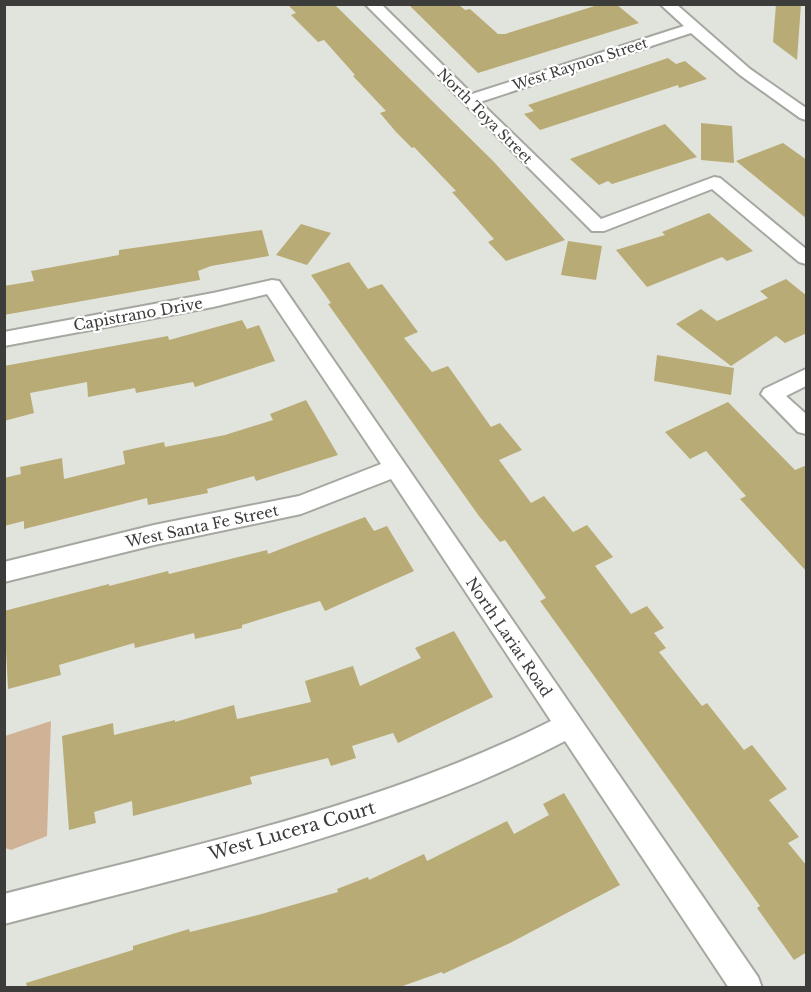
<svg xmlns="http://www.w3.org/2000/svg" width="811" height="992" viewBox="0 0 811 992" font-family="'Libre Baskerville',serif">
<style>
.green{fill:#d0b296}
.building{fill:#b9ab75}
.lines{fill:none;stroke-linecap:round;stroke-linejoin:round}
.minor-casing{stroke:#a5a8a1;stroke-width:4}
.minor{fill:#fff;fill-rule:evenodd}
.labels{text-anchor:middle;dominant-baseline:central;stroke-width:4.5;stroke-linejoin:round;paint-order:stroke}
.far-street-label{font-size:14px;fill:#3c3d3a;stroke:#fff}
.street-label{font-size:15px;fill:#3c3d3a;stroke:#fff}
.near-street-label{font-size:18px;fill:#3c3d3a;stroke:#fff}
</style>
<rect width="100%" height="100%" fill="#e0e4dc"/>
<!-- green -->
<path class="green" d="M51 721 47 836 11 850 5 848V736Z"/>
<!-- building -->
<path class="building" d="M287 4H334L493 161 565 240 506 261 488 242 494 239 452 192 456 191 414 147 412 148 396 132 380 113 386 111 353 76 355 75 324 40 318 42 291 15 296 13Z
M408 4H458L465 10 470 9 498 34H505L601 4H616L639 23 478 73Z
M776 4H801L797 60 773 42Z
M668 58 676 64 685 61 707 79 679 88 678 85 540 130 524 114 534 111 528 105Z
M701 123 732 126 734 163 701 160Z
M665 124 697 157 612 184 608 181 599 185 570 159Z
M783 143 807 160V219L736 161Z
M709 213 753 251 727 261 722 257 647 287 616 250 665 235 662 232Z
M301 224 331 233 307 265 276 255Z
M262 230 269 256 211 266 198 271 200 280 4 315V286L34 281 31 271 119 255V250Z
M568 241 602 246 596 280 561 275Z
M349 262 368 289 382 284 418 332 404 338 432 372 448 366 491 427 500 423 522 450 499 460 531 503 544 496 573 532 587 525 613 557 595 566 631 614 647 606 664 628 654 633 666 648 659 652 702 706 707 703 744 750 752 745 787 789 769 800 799 837 788 843 807 866V952L794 960 757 908 760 906 540 601 546 598 505 540 500 542 479 516 328 304 331 303 311 275Z
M786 279 807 296V333L785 343 776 336 731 366 676 324 701 309 717 321 768 298 760 291Z
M242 320 247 329 259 325 275 361 195 387 193 382 136 393 135 388 88 397 87 382 30 393 34 413 4 421V366L168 336 169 340Z
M657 355 734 368 731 395 654 381Z
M306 400 338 455 256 481 254 476 207 489 208 493 148 505 147 498 24 529V521L4 526V478L21 474 20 467 62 458 64 479 125 464 123 451 164 442 165 447 225 435 273 420 270 414Z
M728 402 795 470 807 465V572L740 499 746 496 706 451 690 459 665 432Z
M365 517 374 531 387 526 414 571 325 611 320 601 242 625V628L195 639 194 633 135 648 134 643 59 665 61 675 8 689 4 611 109 584V586L168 571 169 574 267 550 268 554Z
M454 631 493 697 398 743 393 733 352 746 356 758 331 766 328 758 250 777 252 784 133 816 132 801 94 812 96 823 69 830 62 736 113 723 114 735 175 720V722L234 705 237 719 311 702 305 681 353 666 360 686 421 658 415 648Z
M564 793 620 885 510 943 443 974 442 972 400 987H27L26 983 133 950V946L189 929 190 932 258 915 338 892 337 889 368 877 369 880 424 854 427 861 507 821 514 834 549 815 543 804Z"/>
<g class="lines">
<defs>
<path id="minor" d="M365 4H381L472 94 684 26 660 4H676L750 69 806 108V120L800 118 740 75 691 33 480 102 601 219 714 177 720 178 806 249V264L799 262 712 189 604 231H592Z
M272 280 279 281 758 977 762 988H729L565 741C390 832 194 874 4 924V894C189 846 380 807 551 721L391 479 301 514 154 545 4 582V562L154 525 299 496 381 464 267 294 213 307 4 346V332L213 293Z
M806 369V386L786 396 806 414V434L798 432 761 394 764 389Z"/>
</defs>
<!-- minor casing -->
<use href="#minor" class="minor-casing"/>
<!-- minor -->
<use href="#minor" class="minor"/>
</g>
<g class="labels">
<!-- far-street labels -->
<g class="far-street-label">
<text transform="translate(580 64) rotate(-18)">West Raynon Street</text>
<text transform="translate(485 116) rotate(45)">North Toya Street</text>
</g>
<!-- street labels -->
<g class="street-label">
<text transform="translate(138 314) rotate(-10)">Capistrano Drive</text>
<text transform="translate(202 526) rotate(-12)">West Santa Fe Street</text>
<text transform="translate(509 637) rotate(56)">North Lariat Road</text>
</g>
<!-- near-street labels -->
<g class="near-street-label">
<text transform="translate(292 831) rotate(-16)">West Lucera Court</text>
</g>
</g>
<!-- border -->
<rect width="811" height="992" fill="none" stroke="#3c3d3a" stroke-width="12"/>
</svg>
